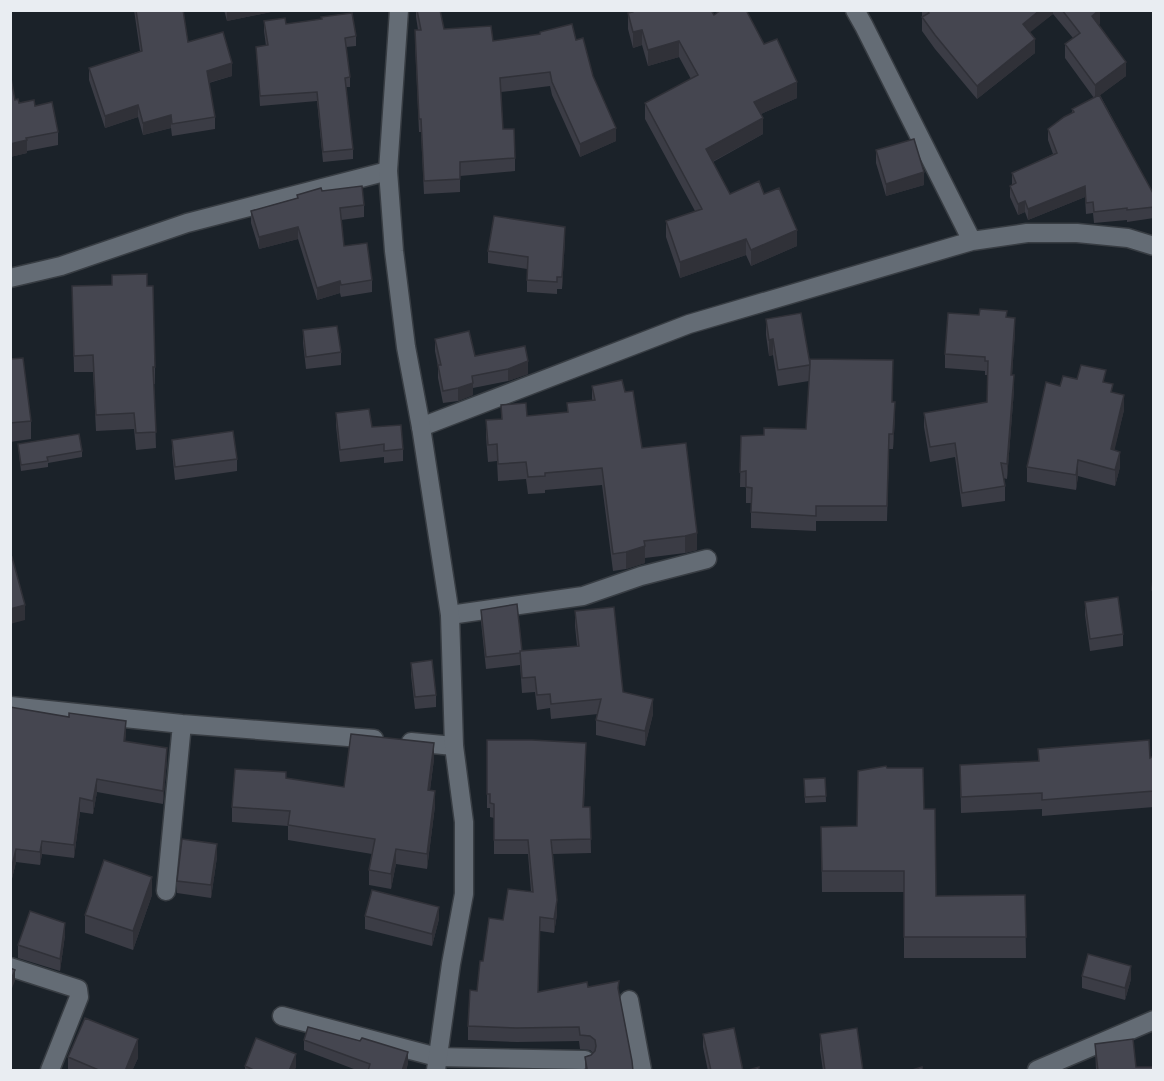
<svg xmlns="http://www.w3.org/2000/svg" width="1164" height="1081" viewBox="0 0 1164 1081" font-family="'Archivo Narrow',sans-serif">
<style>
.lines{fill:none;stroke-linecap:round;stroke-linejoin:round}
.minor-casing{stroke:#383d43;stroke-width:21}
.tertiary-casing{stroke:#383d43;stroke-width:21}
.minor{stroke:#646c75;stroke-width:18}
.tertiary{stroke:#646c75;stroke-width:18}
.wall{fill:#3b3c45}
.shaded-wall{fill:#303138}
.building{fill:#454650;stroke:#303138;stroke-width:1.5}
</style>
<rect width="100%" height="100%" fill="#1b2229"/>
<g class="lines">
<defs>
<path id="minor" d="M855 10 864 26 972 241
M10 278 61 266 187 223 388 171
M421 427 689 324 972 241 1027 233H1077L1128 238 1154 246
M450 615 583 596 641 576 707 559
M10 706 182 724 374 739
M411 742 454 746
M166 891 182 724
M10 967 78 989 79 997 50 1070
M629 1000 642 1070
M282 1016 437 1057 585 1060
M1037 1070 1154 1020"/>
<path id="tertiary" d="M399 10 388 171 394 251 406 347 421 427 450 615 454 746 464 822V894L451 964 436 1070"/>
</defs>
<!-- minor casing -->
<use href="#minor" class="minor-casing"/>
<!-- tertiary casing -->
<use href="#tertiary" class="tertiary-casing"/>
<!-- minor -->
<use href="#minor" class="minor"/>
<!-- tertiary -->
<use href="#tertiary" class="tertiary"/>
</g>
<!-- wall -->
<path class="wall" d="M134 10H183L188 42 232 76 209 83 215 117V129L172 136 171 128 143 135 138 117 105 128 89 80V68L140 51Z
M224 10H271V12L227 21Z
M416 10H440L444 29 493 41 576 40 593 76 616 141 580 157 552 95 550 86 501 92 503 129 515 158V171L460 176V192L424 194 421 132H419L415 43V30H418L416 17Z
M629 10H711L714 15 764 44 797 98 761 114 763 134 713 162 730 194H764L797 246 751 266 746 255 680 278 666 237V221L695 211 645 119V103L691 79 679 57 648 66 642 45 633 48 628 29V13H629Z
M922 10H1101L1100 11V24L1098 25 1126 76 1100 95 1154 195V218L1127 222V220L1094 223 1093 213 1086 214 1085 197 1028 220 1025 212 1018 215 1010 197V186L1012 185V173L1053 154 1048 140V129L1072 113V109L1094 98 1065 58V44L1073 38 1053 14 1029 32 1035 53 977 99 935 49 922 31Z
M264 21 286 24 356 36V46L346 47 350 77V87H346L353 149V159L323 162 317 101 260 106 256 47 266 46 264 31Z
M10 73 15 100 19 103 35 106 58 132V145L27 151V153L10 157Z
M876 150 924 185 886 196 876 163Z
M322 191 364 205V217L341 220 344 246 372 280V292L341 297 340 293 317 300 298 239 259 249 251 223V211L297 198V195Z
M565 239 562 289H557V294L527 292V269L488 263V251Z
M112 285 147 286 155 367V384H154L156 448 136 450 134 429 96 431 93 372H74L72 286Z
M1007 317 1015 332 1012 375 1014 390 1007 479 1003 478 1005 486V501L962 507 955 457 930 462 924 427V413L987 402V375H985V371L945 368V354Z
M766 319 810 364 892 402 895 418 893 449H889L887 521H816V531L751 528V503H746V487H740L741 436 764 435 806 429 809 381 778 386 773 355 769 356 766 335Z
M303 330 341 352V365L306 369 303 343Z
M435 339 475 356 528 374 508 381 473 388V395L458 401 443 403 438 378V366L435 351Z
M10 359 31 421V439L10 442Z
M1077 379 1106 383 1124 410 1114 450 1120 467 1115 486 1078 476 1076 490 1027 482V467L1060 386Z
M592 386 625 392 642 448 697 550 685 553 645 558V563L626 569 613 571 602 485 545 490V493L528 494 526 479 498 481 497 461 488 462 486 437V420L501 419V405L527 416 567 412V403L592 401Z
M336 413 372 427 403 449V461L384 463V457L340 462 336 426Z
M172 440 237 459V471L175 480 172 452Z
M18 444 82 451V457L48 463V467L21 471Z
M1154 566V602H1152Z
M1085 602 1123 634V646L1090 651 1085 615Z
M481 610 522 651 577 646 575 626V611L623 692 653 714 645 746 596 735V720L598 714 551 719 550 708 537 710 535 692 522 693 520 665 486 669 481 622Z
M411 663 436 695V707L415 709 411 675Z
M10 707 126 734 125 741 167 761 163 804 97 792 93 814 80 812 74 858 42 854 40 865 16 862 10 887Z
M487 740 586 757 584 807H590L591 853 553 854 557 914 554 933 540 931 538 992 588 987 619 993 632 1061 585 1070V1057L591 1055 593 1053 590 1050 580 1049 579 1041 517 1042 468 1040V1026L477 991 483 961 503 920 531 892 528 854H494V818L490 817V808H487Z
M1038 749 1150 758 1154 756V807L1042 816V809L961 813 960 765 1038 761Z
M434 759 430 790 435 806 427 869 396 864 391 889 369 885V870L372 854 288 840V826L232 822V807L286 778 344 787Z
M887 768 924 809 936 896 1025 895 1026 958H904V892H822L821 827 857 826Z
M825 778 826 802 805 803 804 779Z
M217 857 211 898 177 893V881Z
M152 895 133 950 85 933V915Z
M365 916 439 919 432 946 365 929Z
M65 935 60 971 18 958V945Z
M1082 976 1131 979 1125 1000 1082 988Z
M703 1034 743 1071H708L703 1047Z
M820 1034 863 1071H823L820 1050Z
M304 1040 408 1063 406 1071H359L304 1050Z
M1095 1044 1136 1067 1154 1071H1096Z
M68 1057 138 1058 132 1071H68Z
M245 1066 296 1067 294 1071H245Z"/>
<!-- shaded-wall -->
<path class="shaded-wall" d="M227 10H271V12L227 21Z
M1040 10H1053V14L1023 38V24Z
M1094 10H1101L1100 11V24L1092 30V16Z
M642 30V45L633 48V32Z
M1035 39V53L977 99V86Z
M679 41V57L648 66V50Z
M1126 62V76L1095 99V85Z
M232 63V76L207 83V71Z
M797 82V98L754 117V102Z
M138 105V117L105 128V116Z
M171 115V128L143 135V123Z
M763 118V134L706 165V149Z
M616 128V141L580 157V144Z
M27 140V153L10 157V144Z
M924 172V185L886 196V184Z
M1085 186V197L1028 220V209Z
M1025 201V212L1018 215V204Z
M298 227V239L259 249V237Z
M565 227V239L562 289V277Z
M797 230V246L751 266V250Z
M746 239V255L680 278V262Z
M340 281V293L317 300V288Z
M1015 318V332L1011 390V375Z
M773 339V355L769 356V340Z
M528 361V374L508 381V369Z
M1014 375V390L1007 479V464Z
M473 383V395L458 401V388Z
M1124 395V410L1111 465V449Z
M895 402V418L893 449V434Z
M1120 452V467L1115 486V470Z
M1078 460V476L1076 490V475Z
M697 533V550L685 553V536Z
M645 546V563L626 569V552Z
M25 605V620L10 624V609Z
M653 699V714L645 746V731Z
M126 721V734L124 754V741Z
M434 743V759L428 805V790Z
M167 748V761L163 804V791Z
M97 779V792L93 814V801Z
M435 791V806L427 869V854Z
M80 798V812L74 858V845Z
M42 841V854L40 865V852Z
M217 844V857L211 898V885Z
M16 849V862L10 887V874Z
M396 849V864L391 889V874Z
M152 877V895L133 950V931Z
M557 900V914L554 933V919Z
M439 907V919L432 946V934Z
M65 923V935L60 971V959Z
M1131 966V979L1125 1000V988Z
M15 970V981L10 993V982Z
M138 1039V1058L132 1071H125Z
M408 1052V1063L406 1071H402Z
M296 1054V1067L294 1071H289Z"/>
<!-- building -->
<path class="building" d="M136 10H183L188 42 223 32 232 63 207 71 215 117 172 124 171 115 143 123 138 105 105 116 89 68 142 51Z
M417 10H440L444 29 491 26 493 41 540 34V32L572 24 576 40 583 38 593 76 616 128 580 144 552 82 550 72 500 78 503 129H514L515 158 460 162V179L424 181 421 119H419L415 30H421Z
M633 10H711L714 15 721 10H746L764 44 777 39 797 82 754 102 763 118 706 149 730 194 759 181 764 194 779 188 797 230 751 250 746 239 680 262 666 221 702 209 645 103 698 75 679 41 648 50 642 30 633 32 628 13 633 12Z
M927 10H1040L1023 24 1035 39 977 86 935 35 922 17 929 13Z
M1062 10H1099L1092 16 1126 62 1095 85 1065 44 1080 33Z
M352 13 356 36 345 38 350 77 345 78 353 149 323 152 317 92 260 96 256 47 268 45 264 21 285 18 286 24 322 19 321 17Z
M10 73 15 100 18 99 19 103 34 100 35 106 52 102 58 132 26 138 27 140 10 144Z
M1099 95 1154 195V207L1127 210V208L1094 212 1093 202 1086 203 1085 186 1028 209 1025 201 1018 204 1010 186 1016 183 1012 173 1057 153 1048 129 1064 117 1074 112 1072 109Z
M914 139 924 172 886 184 876 150Z
M362 186 364 205 340 208 344 246 367 243 372 280 341 285 340 281 317 288 298 227 259 237 251 211 298 198 297 195 321 188 322 191Z
M494 216 565 227 562 277H557V282L527 280 528 257 488 251Z
M147 274V286H153L155 367H153L156 432 136 433 134 413 96 415 93 355 74 356 72 286 112 285V275Z
M980 309 1007 311 1006 317 1015 318 1011 375H1014L1007 464 1001 463 1005 486 962 493 955 443 930 447 924 413 987 402 988 361H985V357L945 354 948 313 979 315Z
M801 313 810 364V359L893 360 892 402H895L893 434H889L887 506H816V516L751 512 752 488 746 487V471L740 472 741 436 764 435V428L806 429 810 365 778 370 773 339 769 340 766 319Z
M337 326 341 352 306 357 303 330Z
M469 331 475 356 525 346 528 361 508 369 472 376 473 383 458 388 443 391 438 365H441L435 339Z
M23 358 31 421 10 423V359Z
M1081 365 1106 370 1103 382 1113 384 1111 392 1124 395 1111 449 1120 452 1115 470 1078 460 1076 475 1027 467 1046 382 1060 386 1063 376 1077 379Z
M622 380 625 392 633 391 642 448 686 443 697 533 685 536 644 541 645 546 626 552 613 554 602 468 545 473V476L528 477 526 462 498 464 497 444 488 445 486 420 502 419 501 405 526 403 527 416 568 412 567 403 595 400 592 386Z
M369 409 372 427 401 425 403 449 384 451V444L340 450 336 413Z
M233 431 237 459 175 467 172 440Z
M79 434 82 451 47 457 48 461 21 465 18 444Z
M12 557 25 605 10 609V558Z
M1154 566V590H1152Z
M1118 597 1123 634 1090 639 1085 602Z
M517 604 522 651H520V653L486 657 481 610Z
M614 607 623 692 653 699 645 731 596 720 601 699 551 704 550 694 537 695 535 677 522 678 520 651 579 646 575 611Z
M432 660 436 695 415 697 411 663Z
M10 707 69 717V713L126 721 124 741 167 748 163 791 97 779 93 801 80 798 74 845 42 841 40 852 16 849 10 874Z
M351 734 434 743 428 790 435 791 427 854 396 849 391 874 369 870 375 839 288 825 290 811 232 807 235 769 286 772V778L344 787Z
M487 740H532L586 743 583 807H590L591 839 551 840 557 900 554 919 540 917 538 992 587 982 588 987 619 981 618 988 632 1061 633 1071H577L587 1069 585 1057 591 1055 595 1051 596 1046 595 1040 590 1036 580 1035 579 1027 517 1028 468 1026 470 990 477 991 480 961H483L489 918 503 920 508 889 533 892 528 840H494V804L490 803V794H487Z
M1149 740 1150 758 1154 756V791L1042 800V793L961 797 960 765 1039 761 1038 749Z
M886 766 887 768H923L924 809H935L936 896 1025 895 1026 937H904V871H822L821 827 857 826 858 771Z
M825 778 826 796 805 797 804 779Z
M182 839 217 844 211 885 177 881Z
M104 860 152 877 133 931 85 915Z
M372 890 439 907 432 934 365 916Z
M30 911 65 923 60 959 18 945Z
M1088 954 1131 966 1125 988 1082 976Z
M10 968 15 970 10 982Z
M85 1018 138 1039 125 1071H101L68 1057Z
M308 1027 360 1041 362 1038 408 1052 402 1071H368L370 1064 304 1040Z
M734 1028 743 1071H711L703 1034Z
M857 1028 863 1071H825L820 1034Z
M256 1038 296 1054 289 1071H256L245 1066Z
M1133 1039 1136 1067H1154V1071H1098L1095 1044Z
M759 1067V1071H745Z
M922 1067 923 1071H909Z"/>
<!-- border -->
<rect width="1164" height="1081" fill="none" stroke="#e9edf2" stroke-width="24"/>
</svg>
